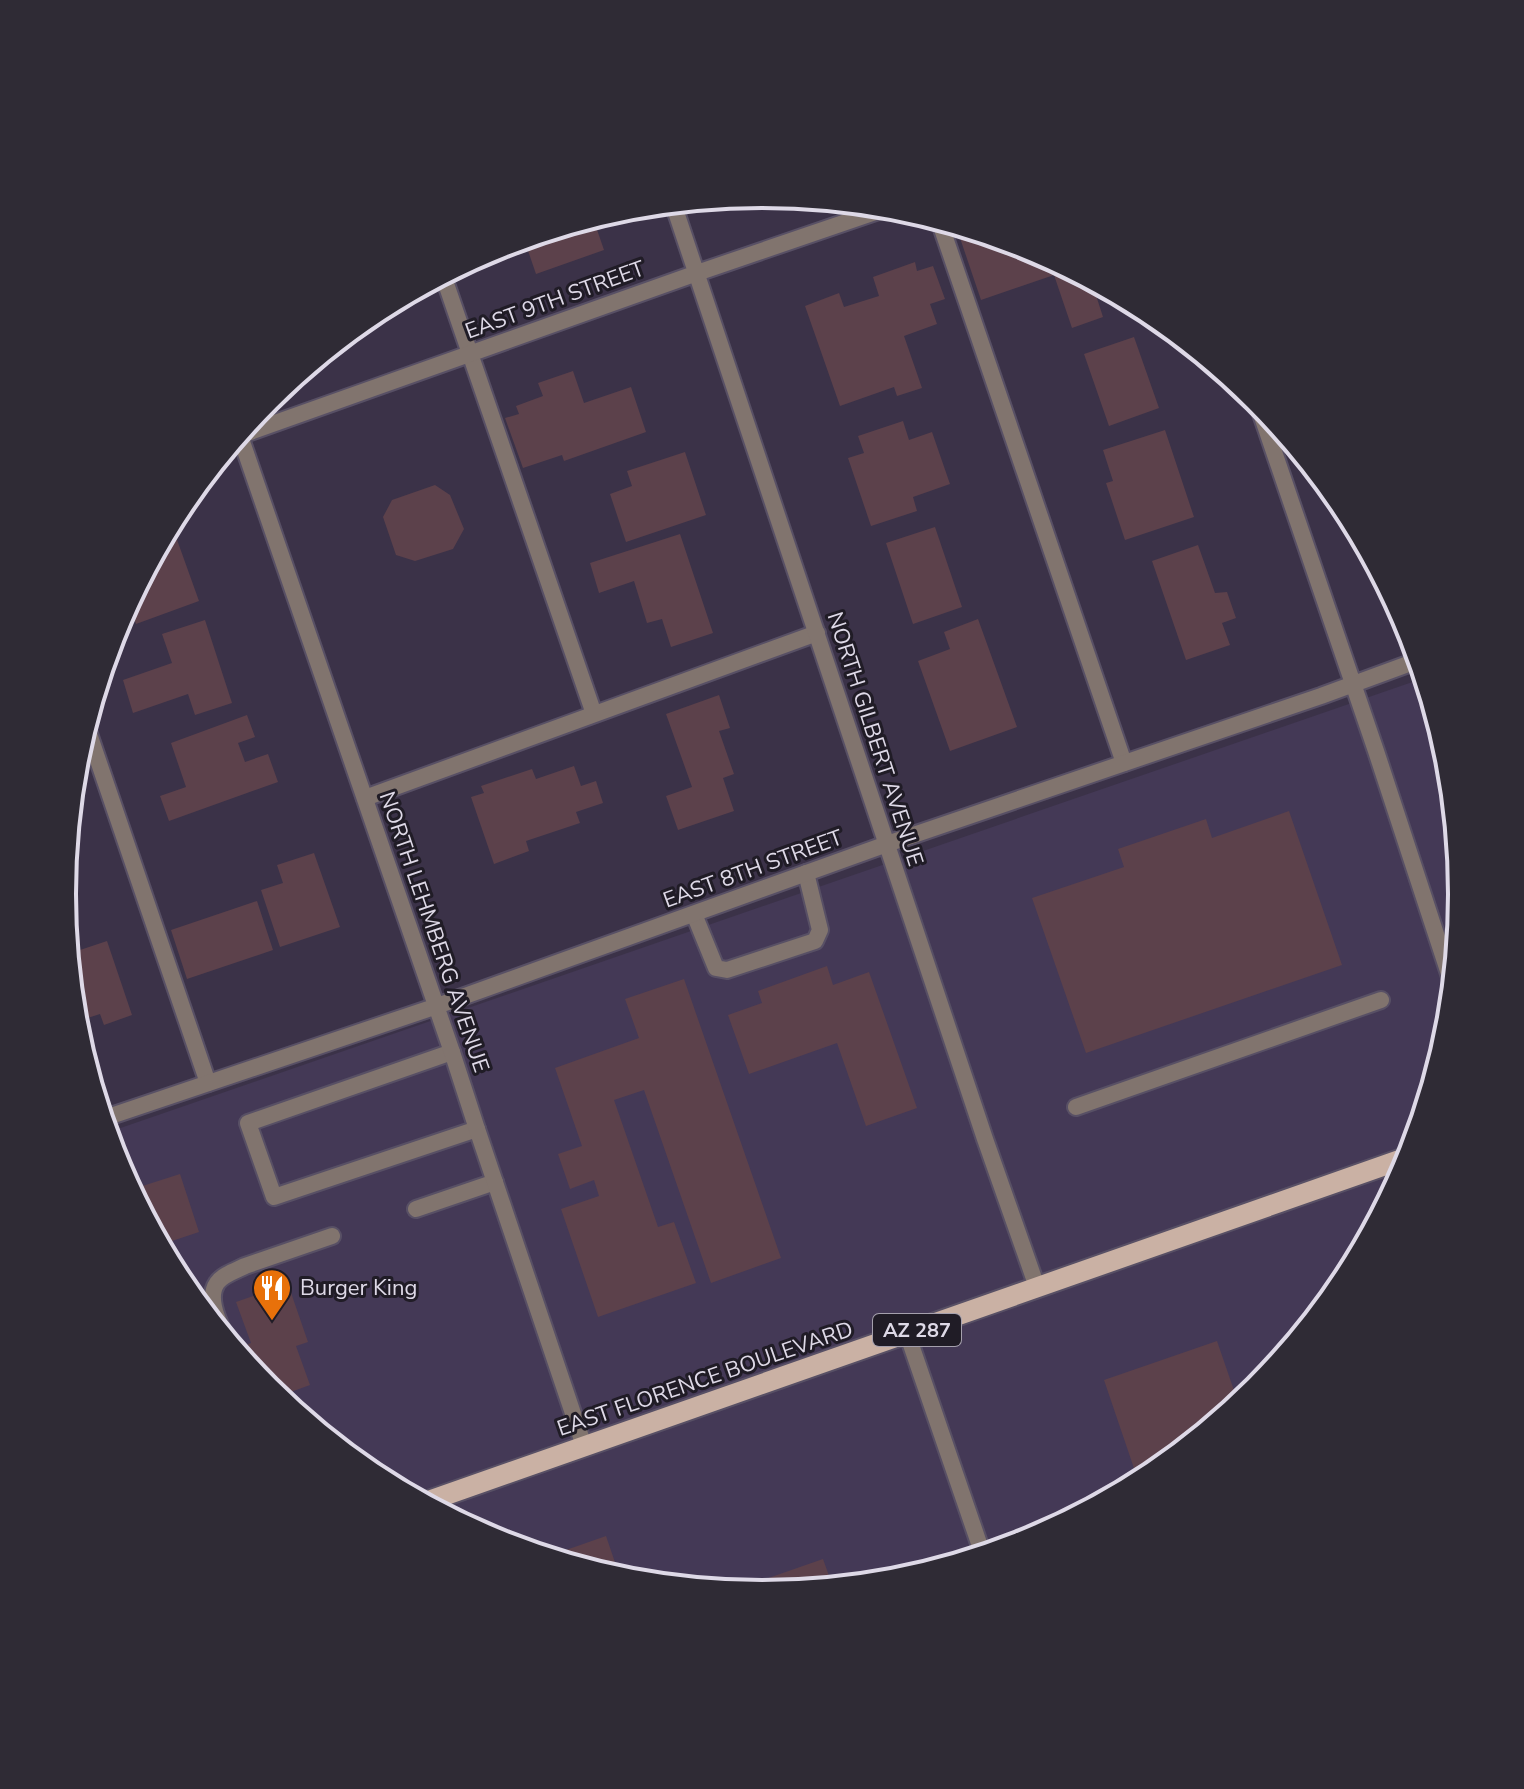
<svg xmlns="http://www.w3.org/2000/svg" width="1524" height="1789" viewBox="0 0 1524 1789" font-family="'Nunito Sans',sans-serif">
<style>
.built{fill:#443956}
.building{fill:#5c414b}
.lines{fill:none;stroke-linecap:round;stroke-linejoin:round}
.service-casing{stroke:#585065;stroke-width:20}
.minor-casing{stroke:#585065;stroke-width:20}
.primary-casing{stroke:#585065;stroke-width:24}
.service{stroke:#81746e;stroke-width:16}
.minor{stroke:#81746e;stroke-width:16}
.primary{stroke:#cab1a4;stroke-width:20}
.labels{text-anchor:middle;dominant-baseline:central;stroke-width:6;stroke-linejoin:round;paint-order:stroke}
.shield{fill:#201c26;stroke:#a5a0ad;stroke-width:2}
.shield-label{font-size:20px;font-weight:bold;fill:#ded9e7}
.street-label{font-size:22px;fill:#ded9e7;stroke:#201c26}
.poi-label{font-size:22px;fill:#ded9e7;stroke:#201c26;text-anchor:start}
.rim{fill:none;stroke:#ded9e7;stroke-width:4}
</style>
<rect width="100%" height="100%" fill="#3b3248"/>
<!-- built -->
<path class="built" d="M1424 678 1449 758 1462 895 1448 1032 1409 1163 1344 1284 1257 1390 1151 1477 1029 1541 898 1581 762 1594 625 1581 494 1541 373 1476 267 1389 180 1283 115 1162 106 1133Z"/>
<!-- building -->
<path class="building" d="M593 218 604 250 536 274 524 239Z
M978 232 1030 248 1102 287 1094 289 1103 317 1072 328 1054 275 981 300 960 238Z
M915 262 917 271 933 266 945 299 930 304 937 324 904 336 922 388 897 396 894 387 840 406 805 306 839 293 844 307 879 296 873 277Z
M1134 337 1159 408 1109 426 1084 354Z
M573 371 584 403 631 387 646 432 564 461 562 455 523 468 505 418 519 414 516 406 543 396 538 383Z
M903 421 909 440 932 432 950 484 913 497 917 511 871 526 848 458 864 453 858 436Z
M1165 430 1194 517 1125 540 1106 483 1113 481 1103 450Z
M685 452 706 515 626 542 610 494 632 486 627 471Z
M435 485 450 495 464 529 453 549 415 561 396 555 383 517 392 500Z
M171 523 199 601 136 624 128 602Z
M935 527 962 607 913 624 886 543Z
M680 534 713 633 671 647 662 619 647 623 634 581 599 593 590 563Z
M1198 545 1215 593 1227 592 1236 618 1222 623 1230 645 1186 660 1152 561Z
M978 619 1017 727 950 751 918 661 950 649 944 632Z
M205 620 232 703 195 715 188 694 133 713 123 680 172 663 162 634Z
M719 695 730 728 719 731 734 774 723 778 734 811 678 830 666 796 692 787 666 714Z
M247 715 255 737 238 743 245 762 268 754 278 782 169 821 160 796 186 787 171 743Z
M574 766 581 786 596 781 603 803 576 812 580 823 526 841 529 851 494 864 471 797 484 793 481 786 532 769 536 779Z
M1289 811 1342 965 1086 1053 1032 898 1124 867 1118 849 1206 819 1212 838Z
M314 853 340 927 280 947 261 890 283 883 277 865Z
M257 901 273 950 187 979 171 930Z
M107 941 132 1015 104 1025 100 1014 75 1022 68 954Z
M827 966 833 985 869 972 917 1108 866 1126 837 1043 749 1074 728 1015 762 1003 758 991Z
M684 979 781 1258 711 1283 644 1090 614 1100 658 1227 674 1222 696 1283 598 1317 561 1209 599 1196 594 1180 570 1189 558 1154 582 1146 555 1068 639 1038 625 999Z
M180 1174 199 1232 160 1245 130 1190Z
M288 1284 308 1342 296 1346 310 1385 277 1397 262 1383 248 1344 251 1343 236 1302Z
M1217 1341 1239 1405 1151 1477 1139 1483 1104 1380Z
M606 1536 621 1580 546 1557Z
M823 1559 833 1587 762 1594 731 1591Z"/>
<g class="lines">
<defs>
<path id="service" d="M939 220 1124 763
M443 275 594 714
M86 725 208 1083
M365 798 817 633
M694 914 716 968 727 970 815 941 820 930 806 873
M452 1052 248 1123 274 1197 477 1129
M1076 1107 1381 1000
M416 1209 495 1182
M226 1339C220 1324 206 1299 217 1283 222 1275 237 1270 245 1266L332 1236"/>
<path id="minor" d="M673 203 985 1139 1037 1287
M1256 399 1376 751 1453 986
M239 433 452 1052 477 1129 584 1446
M236 437 697 273 890 207
M102 1119 437 1006 887 844 1321 696 1419 660
M907 1333 983 1555"/>
<path id="primary" d="M423 1503 1411 1156"/>
</defs>
<!-- service casing -->
<use href="#service" class="service-casing"/>
<!-- minor casing -->
<use href="#minor" class="minor-casing"/>
<!-- primary casing -->
<use href="#primary" class="primary-casing"/>
<!-- service -->
<use href="#service" class="service"/>
<!-- minor -->
<use href="#minor" class="minor"/>
<!-- primary -->
<use href="#primary" class="primary"/>
</g>
<!-- icons -->
<defs>
<symbol id="restaurant-pin" viewBox="-11 -11 22 30"><path d="M0 17L-7.5 6A9.5 9.5 0 1 1 7.5 6Z" fill="#e8710a" stroke="#201c26"/><path d="M-5-6h1v4h1v-4h1v4h1v-4h1v5L-1.5 .5V6h-2V.5L-5-1ZM5-6V6H3V1.5H1.5Q1.5-4 5-6Z" fill="#fff"/></symbol>
</defs>
<g fill-rule="evenodd">
<use href="#restaurant-pin" x="250" y="1266" width="44" height="60"/>
</g>
<g class="labels">
<!-- shield labels -->
<rect class="shield" x="873" y="1314" width="88" height="32" rx="6"/>
<g class="shield-label">
<text x="917" y="1330">AZ 287</text>
</g>
<!-- street labels -->
<g class="street-label">
<text transform="translate(555 300) rotate(-20)">EAST 9TH STREET</text>
<text transform="translate(875 739) rotate(72)">NORTH GILBERT AVENUE</text>
<text transform="translate(753 869) rotate(-20)">EAST 8TH STREET</text>
<text transform="translate(434 932) rotate(71)">NORTH LEHMBERG AVENUE</text>
<text transform="translate(705 1379) rotate(-19)">EAST FLORENCE BOULEVARD</text>
</g>
<!-- poi labels -->
<g class="poi-label">
<text x="300" y="1288">Burger King</text>
</g>
</g>
<!-- crop -->
<path d="M0 0H1524V1789H0ZM76 894a686 686 0 1 1 1372 0a686 686 0 1 1-1372 0Z" fill="#2f2b35" fill-rule="evenodd"/>
<path class="rim" d="M76 894a686 686 0 1 1 1372 0a686 686 0 1 1-1372 0Z"/>
</svg>
